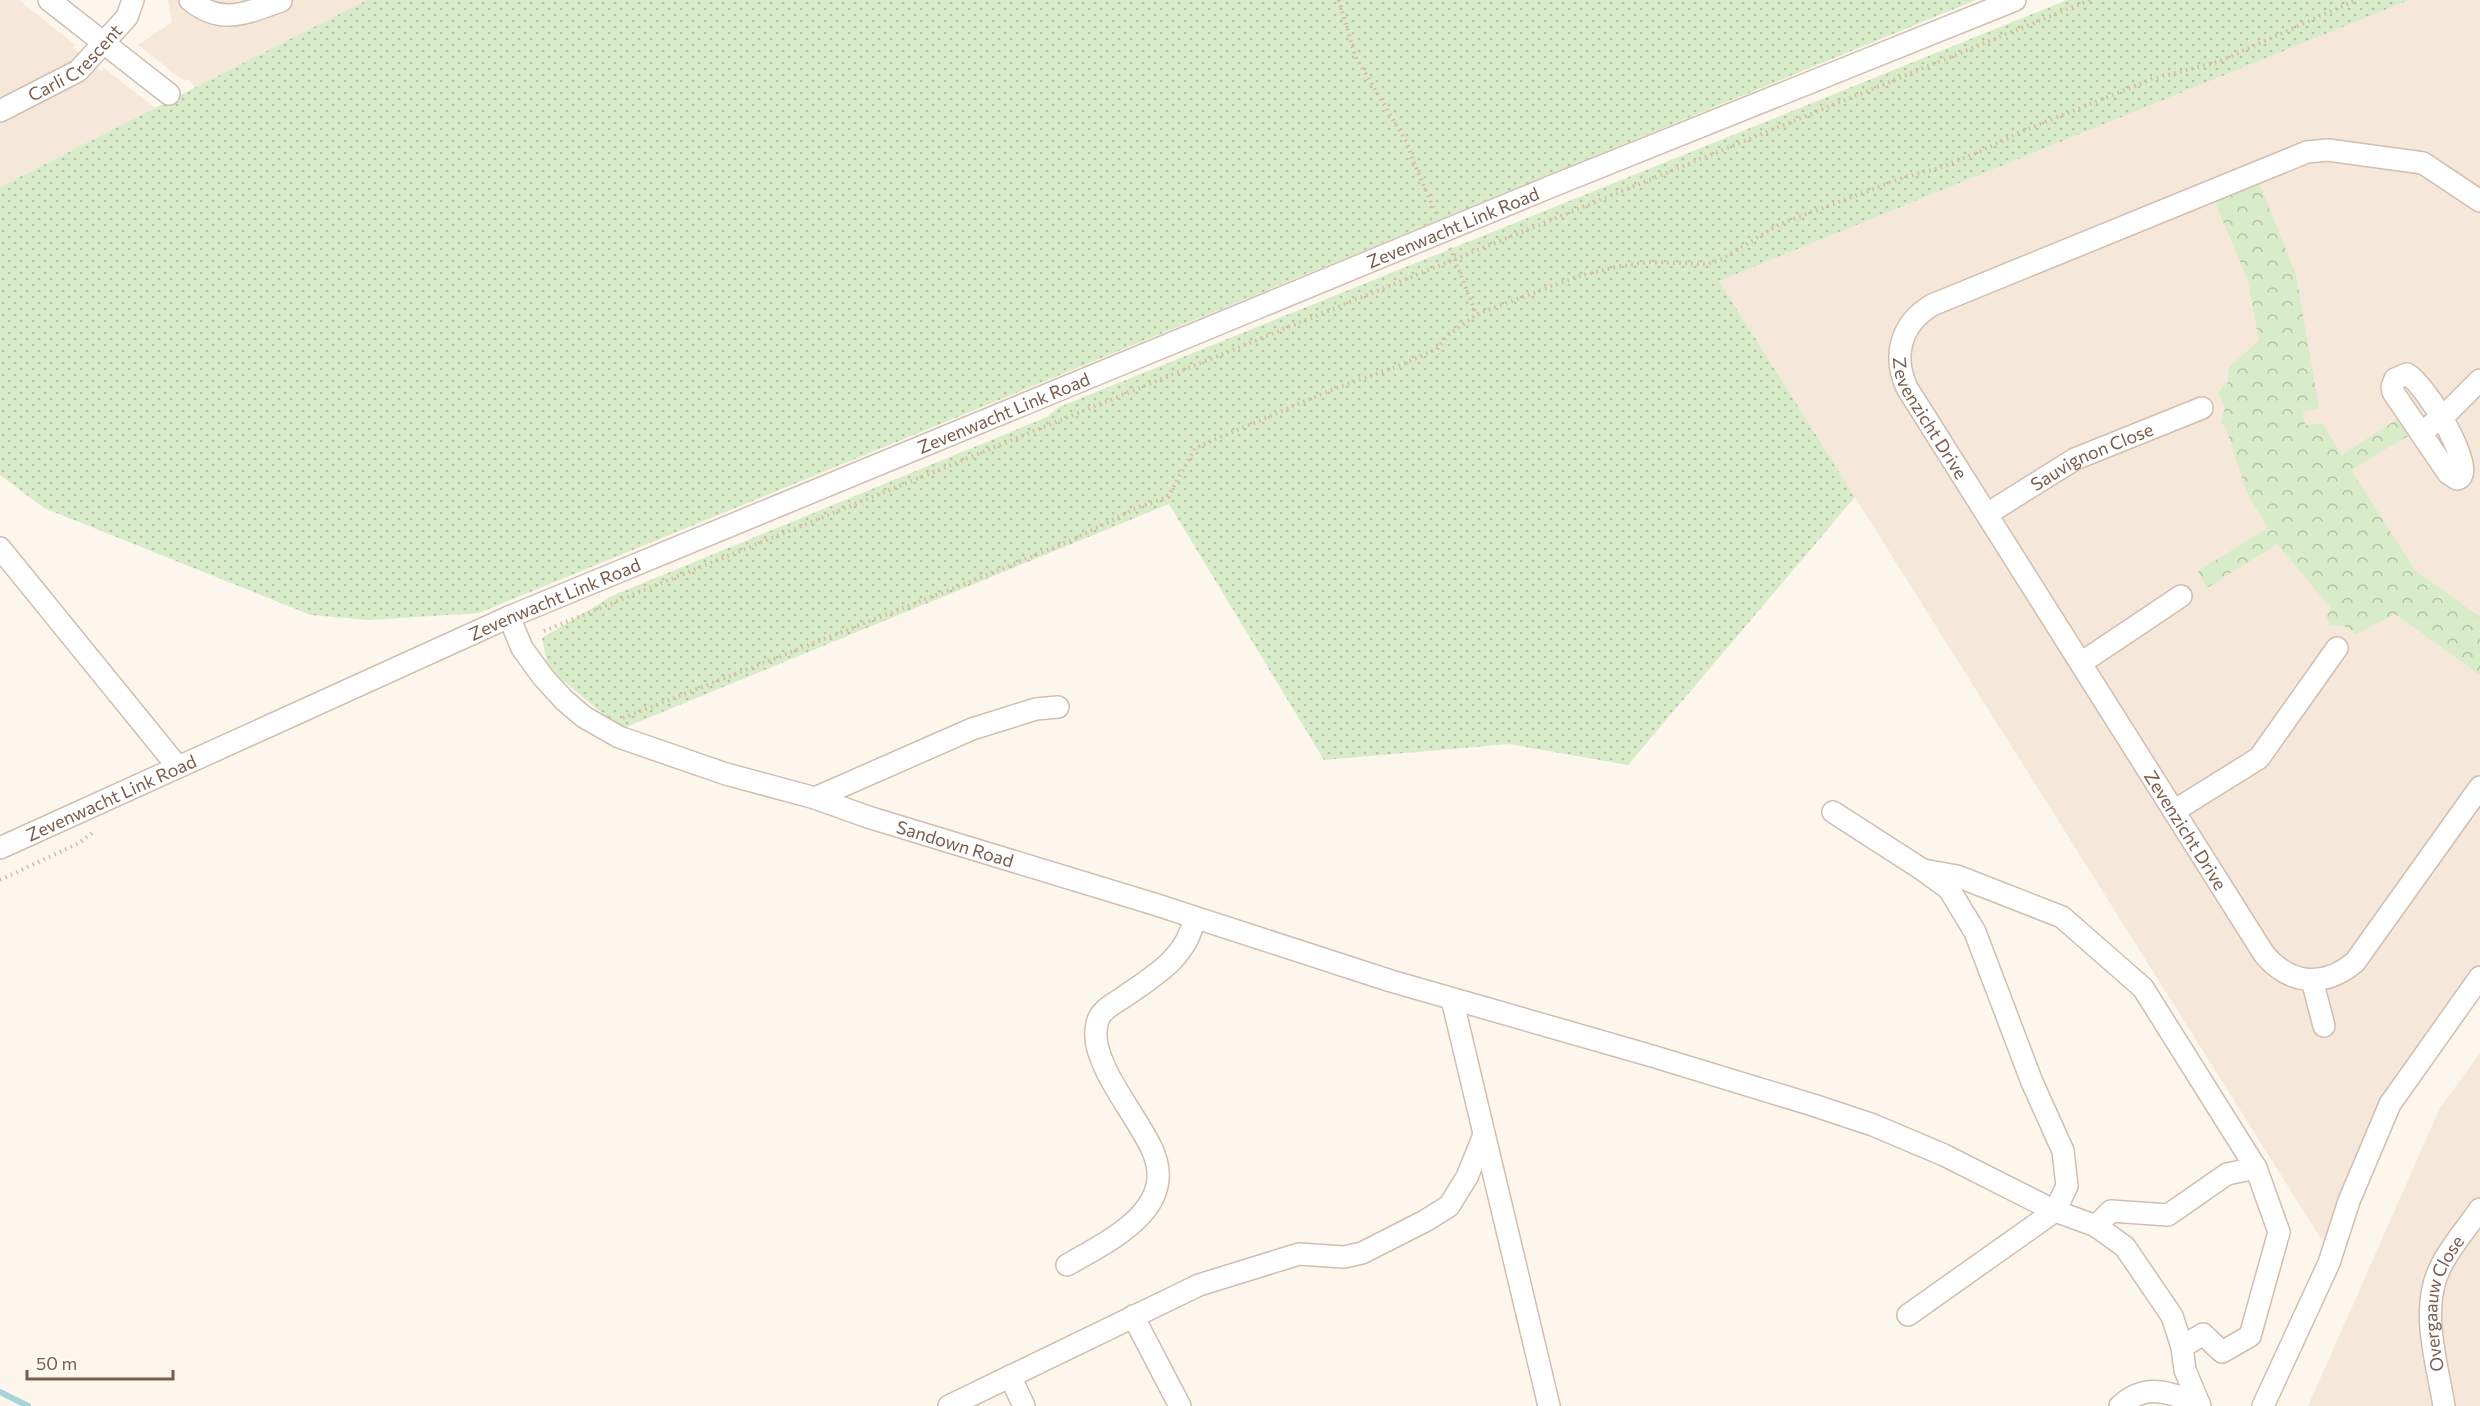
<svg xmlns="http://www.w3.org/2000/svg" width="2480" height="1406" viewBox="0 0 2480 1406" font-family="Commissioner,sans-serif">
<style>
.residential{fill:#f5e8da}
.grass{fill:url(#grass-dots)}
.park{fill:url(#park-crowns)}
.lines{fill:none;stroke-linecap:round;stroke-linejoin:round}
.stream{stroke:#a5d3da;stroke-width:6}
.minor-casing{stroke:#d1beb0;stroke-width:24}
.path{stroke:#d9b8a5;stroke-width:4;stroke-dasharray:1.5 4.5;stroke-linecap:butt}
.minor{stroke:#fff;stroke-width:21}
.labels{text-anchor:middle;dominant-baseline:central;stroke-width:6;stroke-linejoin:round;paint-order:stroke}
.street-label{font-size:18px;fill:#7a5c4d;stroke:#fffaf3}
</style>
<defs>
<pattern id="grass-dots" width="8" height="8" patternUnits="userSpaceOnUse" patternTransform="scale(1.5)"><rect width="8" height="8" fill="#d8ecc9"/><path d="M2 2h.1M6 6h.1" fill="none" stroke="#b4c2a5" stroke-width="1.8" stroke-linecap="round"/></pattern>
<pattern id="park-crowns" width="20" height="18" patternUnits="userSpaceOnUse" patternTransform="scale(1.5)"><rect width="20" height="18" fill="#d8ecc9"/><path d="M2 6a3 3 0 1 1 6 0M12 15a3 3 0 1 1 6 0" fill="none" stroke="#b4c2a5"/></pattern>
</defs>
<rect width="100%" height="100%" fill="#fdf6ec"/>
<!-- residential -->
<path class="residential" d="M0 0H19L75 45 73 48 101 71 104 68 155 108 0 187Z
M168 0H367L195 88 189 79 184 81 138 45 172 22Z
M2409 0H2480V964L2391 1089 2323 1242 1719 281Z
M2480 1053V1406H2308L2440 1108Z"/>
<!-- grass -->
<path class="grass" d="M367 0H1976L479 613 369 620 311 615 44 508 0 475V187Z
M2067 0H2409L1719 281 1855 497 1628 765 1509 744 1324 760 1169 504 621 729 548 668 542 638 614 595 1047 417 1059 407Z"/>
<!-- park -->
<path class="park" d="M2259 182 2296 275 2319 408 2303 412 2305 425 2322 423 2342 455 2402 416 2413 433 2351 470 2415 570 2480 617V675L2395 614 2356 634 2344 626H2329L2327 616 2331 608 2277 544 2207 588 2198 571 2268 528 2247 493 2226 428 2221 423 2225 408 2218 392 2228 382 2229 367 2259 341 2248 281 2214 200Z"/>
<g class="lines">
<!-- stream -->
<path class="stream" d="M0 1392 28 1406"/>
<defs>
<g id="minor">
<path d="M49 0 169 94"/>
<path d="M190 0C222 26 246 13 281 1"/>
<path id="s1" d="M0 111 78 71 127 17 133 0"/>
<path id="s2" d="M2480 201 2423 163 2328 150 2307 152 1932 305C1901 324 1892 355 1907 388L2264 954C2290 985 2324 988 2355 962L2480 787"/>
<path d="M2407 374C2427 385 2480 475 2457 479L2448 473 2393 392 2392 387 2395 379Z"/>
<path d="M2421 433 2448 412 2480 380"/>
<path id="s3" d="M1987 514 2075 459 2202 408"/>
<path d="M0 548 178 767"/>
<path id="s4" d="M509 617 522 648 543 677 564 700 584 717 619 737 726 774 815 798 868 817 1154 904 1391 981 1652 1056 1813 1105 1873 1125 1944 1155 2055 1211 2096 1226 2125 1247 2172 1316 2182 1347 2185 1370 2200 1406"/>
<path d="M2081 663 2181 596"/>
<path d="M815 798 972 729 1036 709 1058 707"/>
<path d="M2174 811 2259 758 2337 648"/>
<path d="M1833 812 1923 870 1949 889 1975 932 2032 1082 2063 1151 2067 1186 2055 1211 1908 1315"/>
<path id="s5" d="M0 848 509 617 1550 187 2015 0"/>
<path d="M1923 870 1957 876 2062 917 2143 988 2256 1168 2279 1232 2250 1336 2222 1352 2203 1334 2182 1347"/>
<path d="M2312 980 2324 1026"/>
<path d="M1452 999 1549 1406"/>
<path d="M2096 1226 2111 1211 2168 1215 2227 1174 2256 1168"/>
<path d="M1067 1265C1110 1240 1181 1208 1151 1147 1138 1121 1120 1098 1107 1072 1100 1057 1093 1041 1097 1024 1099 1012 1111 1005 1121 999 1152 977 1188 958 1194 918"/>
<path d="M1133 1316 1180 1406"/>
<path d="M1010 1376 1024 1406"/>
<path d="M949 1406 1199 1285 1299 1254 1344 1257 1362 1253 1425 1221 1449 1206 1467 1177 1484 1135"/>
<path d="M2120 1406C2147 1382 2168 1393 2199 1403"/>
<path d="M2263 1406 2329 1263 2349 1201 2390 1104 2480 977"/>
<path id="s6" d="M2444 1406C2437 1362 2419 1308 2441 1266 2451 1246 2467 1228 2480 1209"/>
</g>
</defs>
<!-- minor casing -->
<use href="#minor" class="minor-casing"/>
<!-- path -->
<path class="path" d="M1339 0 1355 56 1407 143 1413 161 1436 214
M1450 248 1476 314
M544 631 2090 0
M623 718 967 583 1074 539 1139 507 1168 497 1195 448 1336 388 1396 367 1437 349 1447 336 1477 314 1576 277 1615 267 1648 262 1707 264 1720 260 1780 224 1905 177 1939 168 1981 151 2018 133 2152 79 2218 62 2356 0
M0 880 79 843 92 833"/>
<!-- minor -->
<use href="#minor" class="minor"/>
</g>
<g class="labels">
<!-- street labels -->
<g class="street-label">
<text stroke="none"><textPath href="#s1" startOffset="90">Carli Crescent</textPath></text>
<text stroke="none"><textPath href="#s5" startOffset="1580">Zevenwacht Link Road</textPath></text>
<text stroke="none"><textPath href="#s5" startOffset="1094">Zevenwacht Link Road</textPath></text>
<text stroke="none"><textPath href="#s2" startOffset="723">Zevenzicht Drive</textPath></text>
<text stroke="none"><textPath href="#s3" startOffset="120">Sauvignon Close</textPath></text>
<text stroke="none"><textPath href="#s5" startOffset="608">Zevenwacht Link Road</textPath></text>
<text stroke="none"><textPath href="#s5" startOffset="122">Zevenwacht Link Road</textPath></text>
<text stroke="none"><textPath href="#s2" startOffset="1209">Zevenzicht Drive</textPath></text>
<text stroke="none"><textPath href="#s4" startOffset="520">Sandown Road</textPath></text>
<text stroke="none"><textPath href="#s6" startOffset="106">Overgaauw Close</textPath></text>
</g>
</g>
<!-- scale -->
<path d="M27 1370v9h146v-9" fill="none" stroke="#7a5c4d" stroke-width="3"/>
<text x="36" y="1370" font-size="18" fill="#7a5c4d" stroke="#fffaf3" stroke-width="4.5" paint-order="stroke">50 m</text>
</svg>
